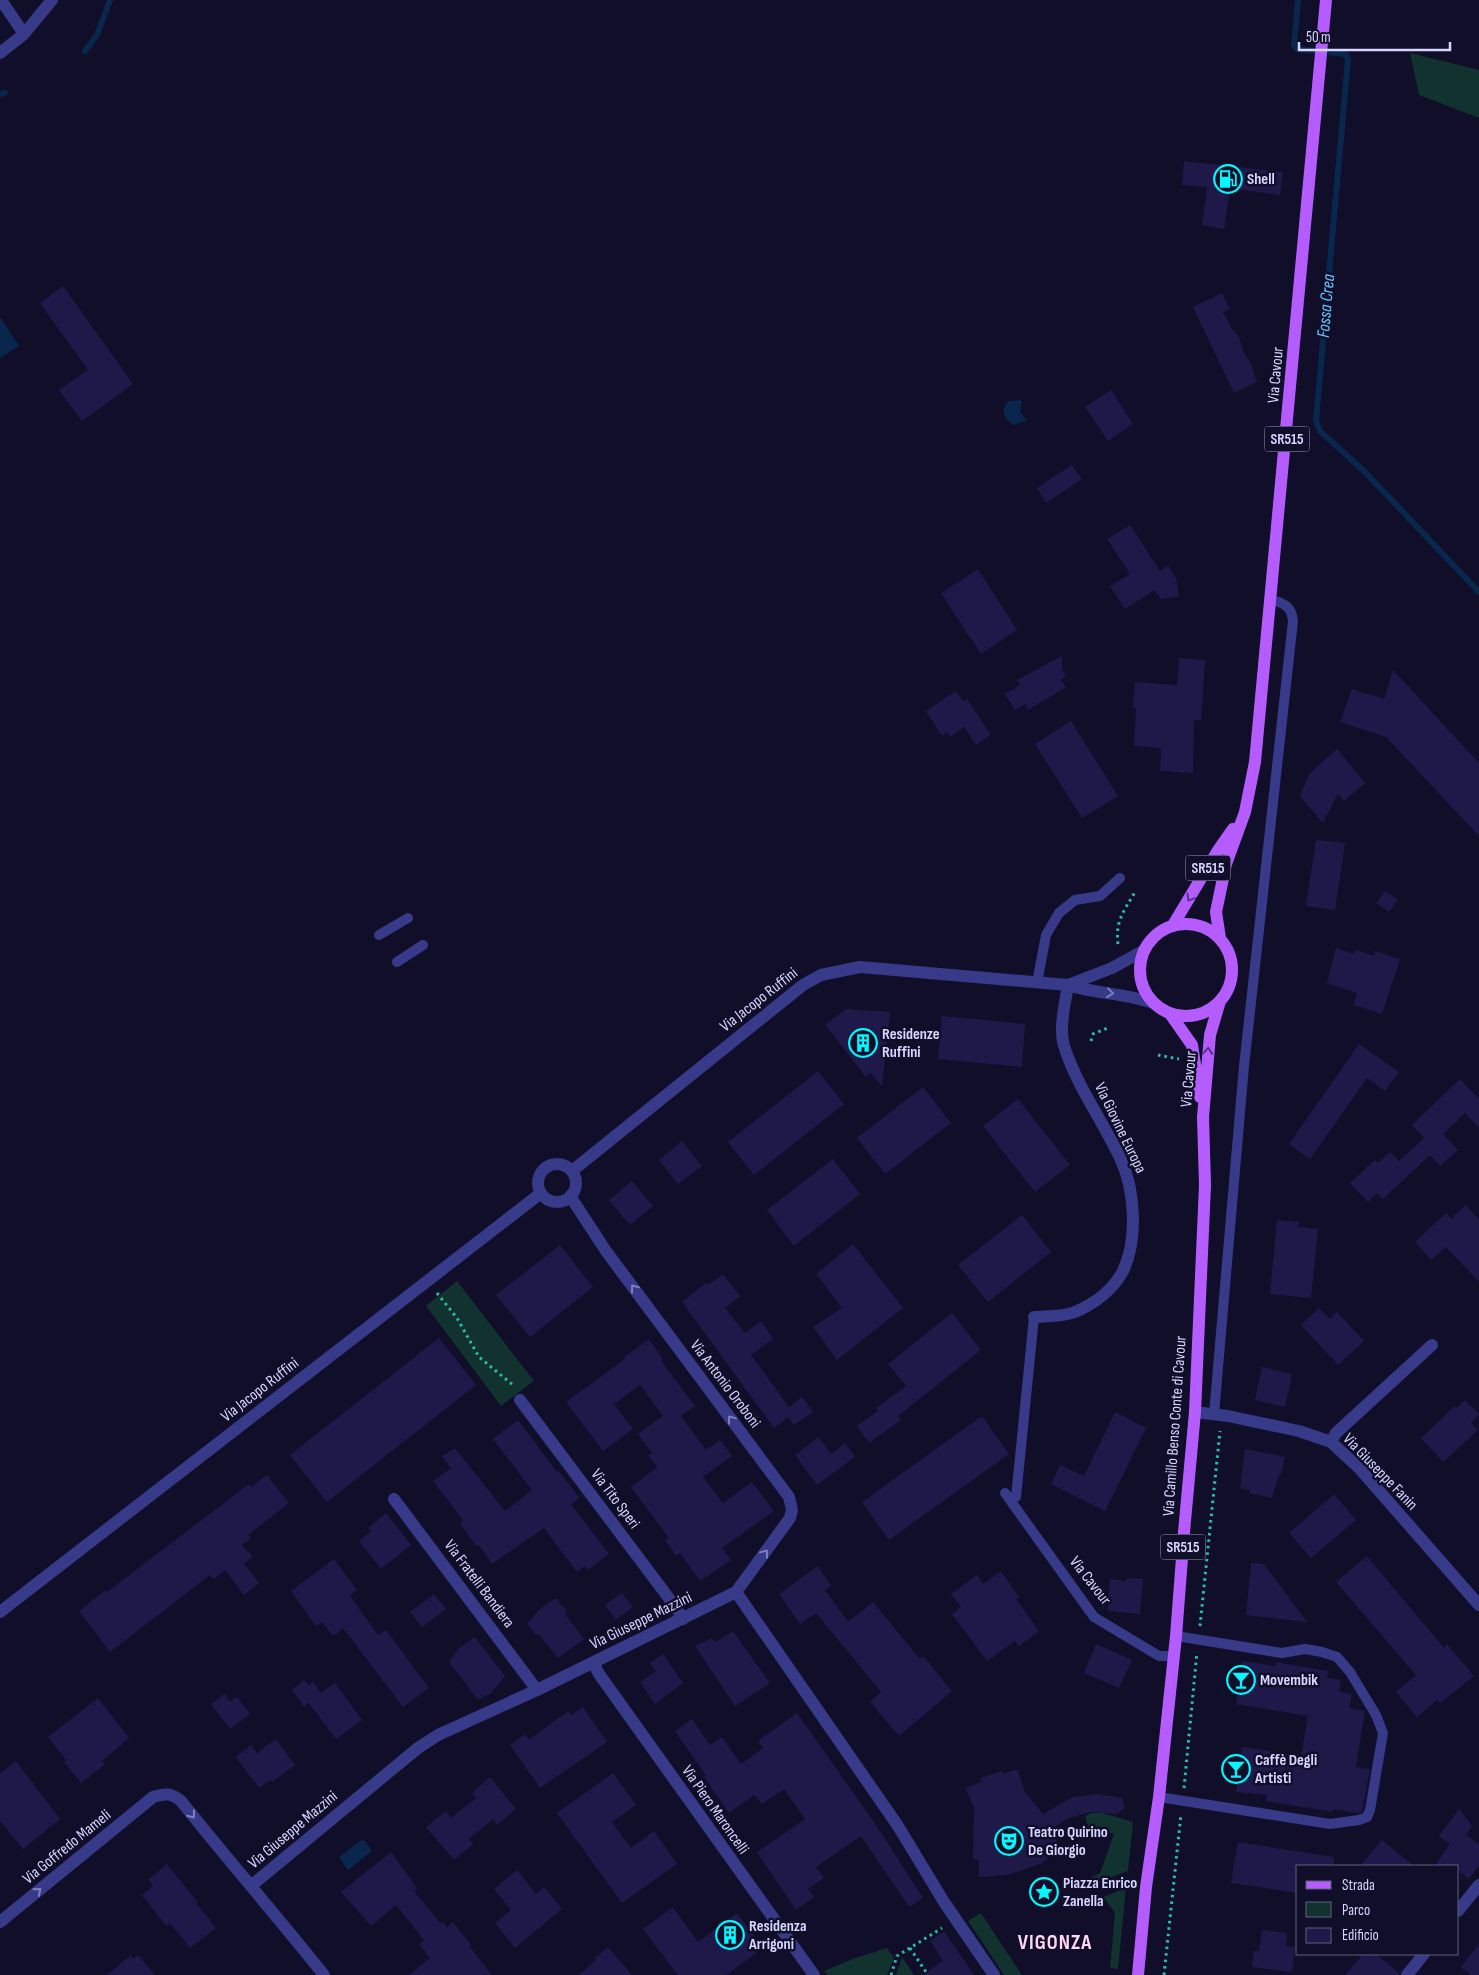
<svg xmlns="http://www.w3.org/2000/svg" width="1479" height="1975" viewBox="0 0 1479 1975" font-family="'Sofia Sans Condensed',sans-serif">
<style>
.green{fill:#11322e}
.water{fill:#09274c}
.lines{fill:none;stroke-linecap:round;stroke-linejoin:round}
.stream{stroke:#09274c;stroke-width:6}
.building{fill:#1f194a}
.path{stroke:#28c0aa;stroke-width:3;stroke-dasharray:2.5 4;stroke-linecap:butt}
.lane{stroke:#363a89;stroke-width:10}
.street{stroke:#363a89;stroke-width:12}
.primary{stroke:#b55cff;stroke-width:12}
.oneway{stroke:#5a3189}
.oneway2{stroke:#7e80be}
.labels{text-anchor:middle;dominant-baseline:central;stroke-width:5;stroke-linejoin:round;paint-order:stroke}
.shield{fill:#100e28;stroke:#9b99be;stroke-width:1}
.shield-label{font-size:15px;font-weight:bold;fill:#d6d5ff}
.poi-label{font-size:16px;font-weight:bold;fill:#d6d5ff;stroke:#100e28;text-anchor:start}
.street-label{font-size:16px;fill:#d6d5ff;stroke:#100e28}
.water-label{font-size:18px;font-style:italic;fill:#63c4ff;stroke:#100e28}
.district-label{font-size:21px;font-weight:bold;letter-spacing:1px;fill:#ffd7f4;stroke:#100e28}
</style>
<rect width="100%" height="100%" fill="#100e28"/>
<!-- green -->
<path class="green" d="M1410 53 1479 70V118L1419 95Z
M457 1281 534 1381 501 1406 426 1306Z
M1091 1813H1103L1133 1822 1128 1871 1092 1884 1087 1879 1100 1873 1114 1834 1103 1831 1090 1832 1085 1816Z
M1126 1888 1118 1969 1110 1968 1115 1913 1103 1897Z
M981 1913 1022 1975H1004L968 1921Z
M887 1948 894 1958 887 1975H827L824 1971 855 1958Z
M902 1957 914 1975H896Z"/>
<!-- water -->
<path class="water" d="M0 317 19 346 0 358Z
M1021 400 1022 402 1020 412 1027 420 1015 425C1005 421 999 409 1009 401Z
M363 1839 372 1851 348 1870 339 1857Z"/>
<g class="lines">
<!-- stream -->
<path class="stream" d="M1298 0 1294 45 1297 49 1346 54 1348 59 1316 421 1320 431 1365 472 1479 592
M85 51 97 35 110 0
M0 94 5 93"/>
</g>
<!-- building -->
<path class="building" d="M1184 161 1283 172 1280 195 1230 188 1224 229 1202 225 1207 187 1182 185Z
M63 286 133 384 82 421 59 390 88 370 40 303Z
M1222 293 1230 309 1223 312 1231 327 1239 337 1243 351 1251 364 1257 382 1234 393 1193 307Z
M1111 390 1133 424 1108 441 1085 407Z
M1072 465 1082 479 1046 503 1037 488Z
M1130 525 1160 571 1168 566 1176 578 1179 596 1161 599 1154 590 1125 609 1110 586 1130 574 1107 539Z
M978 569 1017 630 981 654 941 593Z
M1062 656V669L1066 676 1061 680 1066 687 1028 710 1025 704 1015 710 1005 694 1020 685 1017 680Z
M1179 658 1205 660 1201 720H1194L1193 773 1160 771 1161 748 1134 746 1136 708H1133L1135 682 1177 685Z
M1393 670 1479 763V836L1386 737 1340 722 1352 689 1384 699Z
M956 691 963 701 967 699 991 735 976 745 964 727 950 737 947 732 942 736 926 711Z
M1071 721 1118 796 1082 818 1035 744Z
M1337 749 1365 783 1344 801 1338 794 1323 823 1300 796 1309 774Z
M1316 840 1345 843 1335 910 1306 906Z
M1385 891 1398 900 1389 912 1376 903Z
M1336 948 1354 954 1356 950 1374 956 1375 951 1400 959 1382 1014 1354 1005 1357 993 1327 983Z
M846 1009 890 1012 882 1087 871 1073 866 1077 825 1025Z
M942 1016 1025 1024 1022 1067 938 1059Z
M1359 1044 1399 1072 1385 1091 1367 1078 1310 1159 1289 1144Z
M818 1071 844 1104 754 1175 728 1142Z
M1460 1079 1479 1099V1128L1465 1113 1443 1134 1458 1150 1440 1166 1430 1155 1383 1199 1377 1193 1368 1202 1350 1183 1375 1160 1378 1163 1390 1152 1399 1161 1424 1138 1412 1125Z
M923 1087 951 1123 885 1174 857 1138Z
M1018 1099 1070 1165 1035 1192 983 1126Z
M682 1141 702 1166 678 1184 659 1160Z
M833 1159 860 1194 794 1246 767 1210Z
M632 1181 653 1206 630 1225 609 1200Z
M1466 1205 1479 1220V1282L1446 1247 1431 1260 1415 1242 1446 1213 1451 1219Z
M1022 1215 1051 1252 988 1302 958 1265Z
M1277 1220 1299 1222 1298 1227 1318 1229 1311 1298 1270 1294Z
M853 1244 903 1308 837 1360 813 1327 842 1308 816 1274Z
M560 1245 593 1287 530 1337 496 1295Z
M723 1274 740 1296 725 1308 745 1333 761 1321 773 1339 751 1355 789 1407 802 1397 813 1412 794 1425 788 1417 774 1428 682 1302 706 1283 708 1285Z
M1319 1308 1330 1319 1337 1312 1364 1341 1338 1365 1301 1325Z
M952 1313 981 1350 898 1416 901 1420 869 1443 857 1426 878 1411 876 1408 906 1386 888 1364Z
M439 1338 476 1385 327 1502 290 1455Z
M649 1339 663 1359 661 1361 695 1406 681 1416 706 1450 720 1440 732 1456 703 1477 723 1503 752 1482 774 1511 722 1548 731 1560 700 1581 680 1553 676 1556 665 1540 669 1538 631 1487 657 1467 648 1455 652 1453 638 1434 663 1416 640 1385 614 1404 633 1429 603 1451 566 1402 625 1359 624 1357Z
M1262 1367 1292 1374 1285 1407 1255 1400Z
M1465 1400 1479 1414 1471 1423 1478 1430 1443 1462 1421 1438 1455 1406 1457 1408Z
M1115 1412 1146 1428 1105 1511 1051 1484 1060 1465 1084 1476Z
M982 1416 1009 1454 889 1540 862 1502Z
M518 1420 557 1472 559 1471 579 1498 571 1504 609 1554 588 1570 585 1566 577 1572 544 1528 492 1564 479 1545 476 1546 460 1523 463 1520 433 1481 451 1468 442 1456 455 1448 505 1511 532 1490 493 1439Z
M819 1437 831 1454 845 1443 855 1457 817 1485 795 1455Z
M1245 1449 1285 1457 1281 1475 1279 1474 1272 1498 1249 1493 1250 1490 1240 1488Z
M267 1475 289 1503 248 1535 251 1538 242 1545 253 1557 244 1564 259 1583 244 1595 225 1570 213 1579 210 1575 110 1652 79 1611 106 1590 107 1592 249 1484 251 1487Z
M1334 1494 1356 1520 1311 1558 1289 1533Z
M386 1513 411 1545 381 1569 359 1541 371 1531 368 1528Z
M1367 1556 1444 1648 1447 1644 1474 1676 1440 1703 1437 1700 1417 1717 1396 1692 1416 1675 1336 1582Z
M334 1559 357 1590 350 1596 378 1635 386 1630 429 1688 403 1707 343 1628 333 1636 322 1622 316 1626 291 1591Z
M1251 1563 1264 1564 1307 1622 1246 1615Z
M818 1566 831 1586 825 1590 848 1622 873 1602 920 1659 923 1656 952 1691 899 1736 870 1702 881 1692 816 1613 800 1624 779 1594Z
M1001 1571 1019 1597 1016 1599 1039 1631 1019 1646 1015 1641 987 1661 952 1614 961 1607 951 1594 977 1575 983 1584Z
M1126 1578 1143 1579 1140 1614 1108 1611 1110 1579 1126 1581Z
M622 1593 633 1607 616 1620 605 1605Z
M434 1594 446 1609 422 1627 410 1612Z
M556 1598 567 1611 565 1614 584 1639 558 1658 538 1633 536 1635 527 1624 541 1608Z
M733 1631 770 1683 735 1706 695 1646 712 1638 715 1642Z
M475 1637 505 1676 491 1693 478 1700 449 1662 458 1649Z
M1096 1644 1132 1660 1119 1688 1084 1673Z
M663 1654 683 1683 655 1704 640 1682 656 1671 650 1663Z
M1243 1661 1275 1666 1276 1662 1328 1671 1327 1678 1341 1680 1339 1692 1352 1694 1349 1708 1365 1711 1356 1767 1370 1769 1362 1812 1358 1813 1333 1809V1812L1266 1801 1267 1795 1236 1792 1242 1747 1301 1756 1308 1716 1236 1704Z
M304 1680 308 1685 313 1682 321 1693 335 1683 362 1720 336 1739 309 1703 304 1706 292 1690Z
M224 1694 230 1702 237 1697 250 1714 230 1729 211 1704Z
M98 1698 129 1738 102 1761 105 1764 81 1783 64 1762 66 1760 48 1737Z
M583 1707 607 1742 540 1788 510 1745 525 1734 529 1740 568 1711 571 1715Z
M797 1713 876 1825 923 1898 909 1907 861 1836 816 1867 824 1878 808 1889 814 1897 796 1910 757 1852 805 1819 784 1789 762 1804 754 1795 729 1813 704 1777 706 1775 675 1731 692 1719 710 1745 722 1737 741 1764 763 1748 758 1741Z
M276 1739 295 1765 272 1782 271 1780 259 1788 236 1757 251 1745 257 1753Z
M16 1761 60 1819 23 1849 0 1821V1774Z
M1017 1769 1025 1792 1043 1814 1073 1797 1097 1794 1122 1798 1125 1808 1117 1814 1091 1812 1068 1818 1049 1831 1062 1848 1042 1863 1008 1875 979 1877V1860L973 1859 974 1808 966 1788 982 1782 980 1778 1002 1771 1003 1774Z
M613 1773 636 1805 612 1822 631 1848 654 1831 677 1864 622 1903 557 1813Z
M490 1777 516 1809 497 1825 493 1819 469 1839 473 1844 454 1860 426 1827 446 1811 451 1818 476 1798 472 1793Z
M1459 1809 1472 1826 1466 1835 1479 1844V1865L1469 1879 1458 1871V1866H1434L1450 1844 1439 1836Z
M1382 1840 1414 1866H1360Z
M1238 1842 1334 1857V1866H1298V1893L1231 1883Z
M391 1852 417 1888 414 1891 441 1924 443 1922 447 1927 453 1922 471 1945 469 1946 492 1975H409L430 1958 419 1944 424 1940 396 1905 371 1926 341 1892Z
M167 1864 197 1901 196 1903 216 1928 190 1948 170 1923 166 1926 142 1895 153 1886 148 1880Z
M517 1870 536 1894 544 1887 562 1909 515 1948 495 1923 511 1910 494 1889Z
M673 1907 698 1942 737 1913 763 1948 726 1975H678L643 1929Z
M1262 1930 1287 1933 1286 1946 1295 1947 1292 1972 1252 1967 1254 1951H1259Z
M944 1931 974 1975H923L943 1961 930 1941Z
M1479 1944V1975H1471L1461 1967Z
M608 1947 632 1975H579L596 1960 595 1958Z
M1363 1954H1376L1399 1973V1975H1345Z
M131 1955 133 1959 138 1955 155 1975H107Z"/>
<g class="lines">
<!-- path -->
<path class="path" d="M1118 944C1115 921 1124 911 1135 892
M1091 1041 1093 1034 1110 1027
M1158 1055 1179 1059
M437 1293 457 1318 479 1357 513 1385
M1200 1626 1220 1431
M1184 1788 1197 1652
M910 1948 928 1975
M891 1975 897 1956 942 1928
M1164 1975 1181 1814"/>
<!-- lane -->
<path class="lane" d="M379 935 408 918
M397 962 423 945
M1037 983 1046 935 1059 913 1075 900 1100 896 1120 878
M1214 1414 1244 1066 1293 621C1292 607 1284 603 1272 600
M1005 1493 1094 1617 1159 1656H1174
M1016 1497 1034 1317
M1159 1797 1330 1824 1359 1820 1367 1817 1370 1810 1383 1733 1376 1715 1350 1672 1337 1657 1322 1652 1305 1649 1282 1653 1176 1636"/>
<!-- street -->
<path class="street" d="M1 0 24 34
M0 53 24 34 52 0
M1068 985 1112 968 1143 951
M538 1183a19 19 0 1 1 38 0a19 19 0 1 1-38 0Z
M572 1171 803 985 821 975 860 967 1068 985C1095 994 1125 993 1153 1003
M570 1196 606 1251 789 1497 792 1510 790 1518 736 1592
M1034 1317C1046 1316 1063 1317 1075 1312 1094 1304 1113 1290 1123 1271 1138 1240 1135 1191 1121 1160 1104 1123 1078 1088 1065 1049 1058 1030 1065 1004 1068 985
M520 1400 677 1609 683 1619
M1195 1412 1228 1416 1299 1431 1331 1442 1359 1468 1479 1605
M1331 1442 1336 1433 1432 1345
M394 1499 537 1690
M0 1612 541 1193
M593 1662 599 1674 814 1975
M252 1885 418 1748 438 1735 537 1690 736 1592 898 1826 944 1902 994 1975
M1458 1911 1479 1885
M0 1922 153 1797C166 1793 171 1793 181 1801 228 1860 277 1916 324 1975
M1407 1975 1424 1954"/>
<!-- primary -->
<path class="primary" d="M1140 970a46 46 0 1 1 92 0a46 46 0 1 1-92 0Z
M1173 925 1217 852 1233 829
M1220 938 1216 912 1226 864 1245 812 1255 762 1326 0
M1171 1015 1192 1045 1200 1097
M1138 1975 1146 1887 1159 1797 1176 1636 1184 1532 1195 1412 1205 1185 1203 1117 1210 1035 1220 1001"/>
</g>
<!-- one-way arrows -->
<defs><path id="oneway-chevron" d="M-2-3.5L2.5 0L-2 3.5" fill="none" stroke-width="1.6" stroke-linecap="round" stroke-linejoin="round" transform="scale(1.25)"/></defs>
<g class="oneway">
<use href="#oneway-chevron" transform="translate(1190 898) rotate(121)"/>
<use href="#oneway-chevron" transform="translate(1208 1051) rotate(-85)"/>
</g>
<g class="oneway2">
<use href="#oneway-chevron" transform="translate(1110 993) rotate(7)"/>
<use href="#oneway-chevron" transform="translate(634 1288) rotate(-127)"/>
<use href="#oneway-chevron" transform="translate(731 1419) rotate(-127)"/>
<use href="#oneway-chevron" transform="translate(765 1553) rotate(-53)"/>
<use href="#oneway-chevron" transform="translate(192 1815) rotate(52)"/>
<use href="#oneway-chevron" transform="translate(38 1891) rotate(-39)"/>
</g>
<!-- icons -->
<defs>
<symbol id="fuel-ring" viewBox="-11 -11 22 22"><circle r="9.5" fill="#100e28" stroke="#01faff" stroke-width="1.5"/><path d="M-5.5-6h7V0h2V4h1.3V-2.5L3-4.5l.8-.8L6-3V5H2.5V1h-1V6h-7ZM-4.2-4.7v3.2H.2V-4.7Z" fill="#01faff"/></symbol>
<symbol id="building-ring" viewBox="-11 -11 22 22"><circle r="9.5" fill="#100e28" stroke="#01faff" stroke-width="1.5"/><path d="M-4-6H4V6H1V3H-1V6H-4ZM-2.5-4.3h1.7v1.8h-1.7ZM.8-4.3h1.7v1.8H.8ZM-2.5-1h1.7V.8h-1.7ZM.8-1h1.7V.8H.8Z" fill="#01faff"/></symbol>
<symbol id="bar-ring" viewBox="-11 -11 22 22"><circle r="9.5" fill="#100e28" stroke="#01faff" stroke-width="1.5"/><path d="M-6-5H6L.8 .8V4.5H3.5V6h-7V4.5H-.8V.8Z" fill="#01faff"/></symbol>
<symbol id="theatre-ring" viewBox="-11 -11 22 22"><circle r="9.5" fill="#100e28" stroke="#01faff" stroke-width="1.5"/><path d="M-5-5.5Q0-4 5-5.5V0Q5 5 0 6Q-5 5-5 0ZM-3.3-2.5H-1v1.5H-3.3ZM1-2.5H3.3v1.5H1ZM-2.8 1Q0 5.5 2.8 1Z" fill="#01faff"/></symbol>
<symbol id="sight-ring" viewBox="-11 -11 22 22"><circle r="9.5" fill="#100e28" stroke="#01faff" stroke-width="1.5"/><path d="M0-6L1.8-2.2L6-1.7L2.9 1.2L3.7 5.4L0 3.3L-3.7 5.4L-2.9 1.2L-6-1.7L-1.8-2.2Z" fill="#01faff"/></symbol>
</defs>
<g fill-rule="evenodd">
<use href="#fuel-ring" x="1212" y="163" width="32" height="32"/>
<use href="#building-ring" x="847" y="1027" width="32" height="32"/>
<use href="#bar-ring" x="1225" y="1664" width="32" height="32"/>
<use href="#bar-ring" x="1220" y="1753" width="32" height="32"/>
<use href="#theatre-ring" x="993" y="1825" width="32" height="32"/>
<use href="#sight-ring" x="1028" y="1876" width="32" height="32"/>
<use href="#building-ring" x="714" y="1919" width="32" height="32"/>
</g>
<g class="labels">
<!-- shield labels -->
<g class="shield">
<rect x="1264.5" y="426.5" width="45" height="25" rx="4"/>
<rect x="1185.5" y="855.5" width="45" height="25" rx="4"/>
<rect x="1160.5" y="1534.5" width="45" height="25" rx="4"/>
</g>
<g class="shield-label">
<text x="1287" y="439">SR515</text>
<text x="1208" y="868">SR515</text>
<text x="1183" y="1547">SR515</text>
</g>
<!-- poi labels -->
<g class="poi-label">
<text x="1247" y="179">Shell</text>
<text x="882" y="1034">Residenze<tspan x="882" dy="18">Ruffini</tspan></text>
<text x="1260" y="1680">Movembik</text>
<text x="1255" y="1760">Caffè Degli<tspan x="1255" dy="18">Artisti</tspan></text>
<text x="1028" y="1832">Teatro Quirino<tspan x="1028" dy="18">De Giorgio</tspan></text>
<text x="1063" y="1883">Piazza Enrico<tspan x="1063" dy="18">Zanella</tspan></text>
<text x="749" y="1926">Residenza<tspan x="749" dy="18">Arrigoni</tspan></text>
</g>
<!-- street labels -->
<g class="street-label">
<text transform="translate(1276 375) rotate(-85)">Via Cavour</text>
<text transform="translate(759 1000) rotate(-38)">Via Jacopo Ruffini</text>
<text transform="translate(1189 1079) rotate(-85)">Via Cavour</text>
<text transform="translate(1120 1128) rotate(64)">Via Giovine Europa</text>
<text transform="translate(725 1384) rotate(53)">Via Antonio Oroboni</text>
<text transform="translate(260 1390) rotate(-38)">Via Jacopo Ruffini</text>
<text transform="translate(1175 1426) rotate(-86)">Via Camillo Benso Conte di Cavour</text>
<text transform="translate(1380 1472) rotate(46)">Via Giuseppe Fanin</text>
<text transform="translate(615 1499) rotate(53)">Via Tito Speri</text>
<text transform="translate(1090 1581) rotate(52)">Via Cavour</text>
<text transform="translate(479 1584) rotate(53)">Via Fratelli Bandiera</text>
<text transform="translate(641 1621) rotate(-26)">Via Giuseppe Mazzini</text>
<text transform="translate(715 1810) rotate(55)">Via Piero Maroncelli</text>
<text transform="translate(293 1830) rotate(-40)">Via Giuseppe Mazzini</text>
<text transform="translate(67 1847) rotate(-39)">Via Goffredo Mameli</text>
</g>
<!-- water labels -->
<g class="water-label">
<text transform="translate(1326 306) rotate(-85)">Fossa Crea</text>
</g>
<!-- district labels -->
<g class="district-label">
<text x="1055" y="1942">VIGONZA</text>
</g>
</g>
<!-- legend -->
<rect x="1296" y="1865" width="162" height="90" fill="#100e28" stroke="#5f5e7e"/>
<rect x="1306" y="1881" width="25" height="8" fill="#b55cff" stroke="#5f5e7e"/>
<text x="1342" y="1890" font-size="15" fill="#d6d5ff">Strada</text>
<rect x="1306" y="1902" width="25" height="15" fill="#11322e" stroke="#5f5e7e"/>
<text x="1342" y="1915" font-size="15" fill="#d6d5ff">Parco</text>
<rect x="1306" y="1928" width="25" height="15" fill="#1f194a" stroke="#5f5e7e"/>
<text x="1342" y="1940" font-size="15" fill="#d6d5ff">Edificio</text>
<!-- scale -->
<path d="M1299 42v8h151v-8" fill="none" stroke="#d6d5ff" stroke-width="2.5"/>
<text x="1306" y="42" font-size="15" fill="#d6d5ff" stroke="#100e28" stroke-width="4" paint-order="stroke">50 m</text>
</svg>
